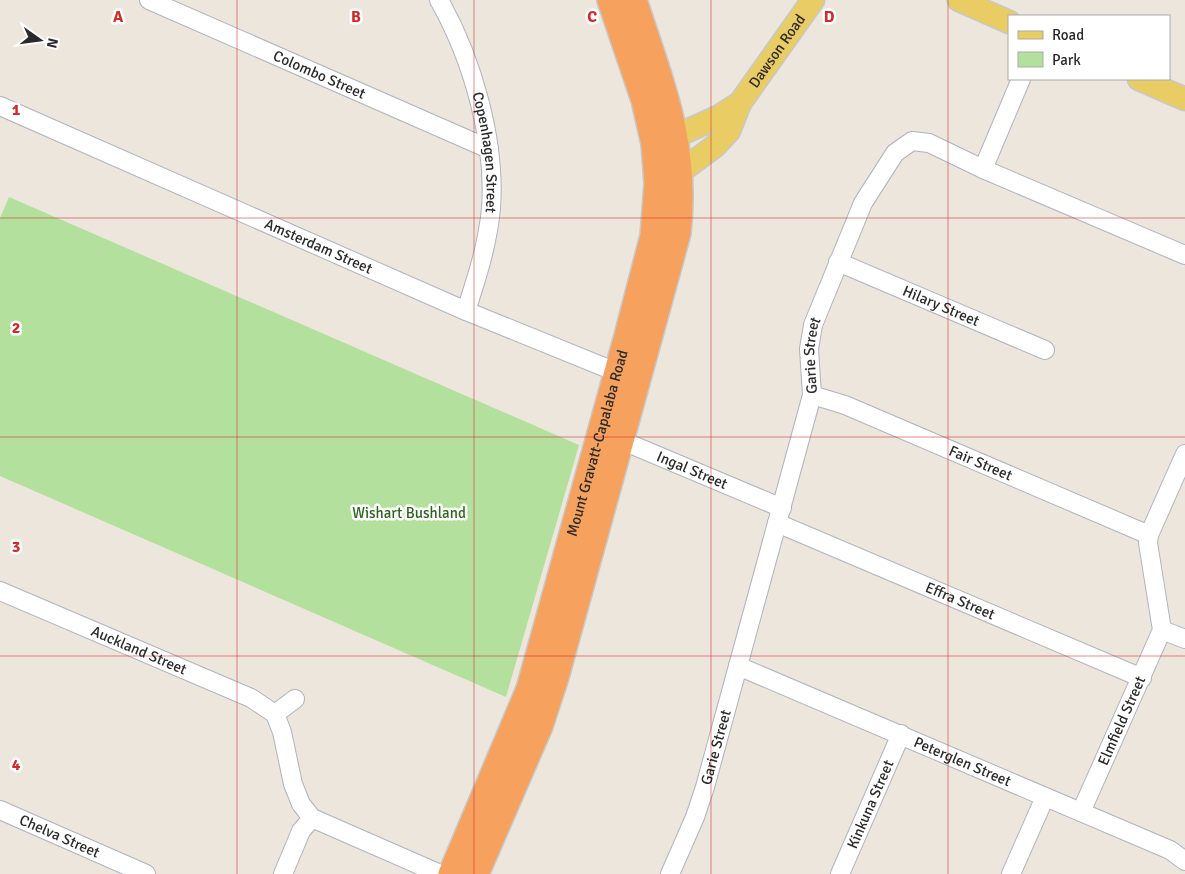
<svg xmlns="http://www.w3.org/2000/svg" width="1185" height="874" viewBox="0 0 1185 874" font-family="Signika,sans-serif">
<style>
.green{fill:#b3e09c}
.lines{fill:none;stroke-linecap:round;stroke-linejoin:round}
.minor-casing{stroke:#b0b3bd;stroke-width:20}
.major-casing{stroke:#c8c8c8;stroke-width:25}
.highway-casing{stroke:#c8c8c8;stroke-width:28}
.minor{stroke:#fff;stroke-width:18}
.major{stroke:#eacc64;stroke-width:22}
.highway{stroke:#f6a15d;stroke-width:25}
.grid{fill:none;stroke:#d62828;stroke-width:1;stroke-opacity:0.55}
.labels{text-anchor:middle;dominant-baseline:central;stroke-width:5;stroke-linejoin:round;paint-order:stroke}
.street-label{font-size:15px;fill:#2a2a2a;stroke:#fff}
.park-label{font-size:15px;fill:#2c641e;stroke:#fff}
.grid-label{font-size:16px;text-anchor:middle;font-weight:bold;fill:#d62828;stroke:#fff;stroke-width:5;stroke-linejoin:round;paint-order:stroke}
</style>
<rect width="100%" height="100%" fill="#ece6dd"/>
<!-- green -->
<path class="green" d="M9 197 579 445 506 697 0 476V218Z"/>
<g class="lines">
<defs>
<g id="minor">
<path id="s1" d="M149 0 489 149"/>
<path id="s2" d="M439 0C472 58 496 141 491 208 488 243 477 277 466 311"/>
<path id="s3" d="M0 106 466 311 626 376"/>
<path d="M983 169 1021 79"/>
<path id="s4" d="M838 262 1045 350"/>
<path id="s5" d="M812 395 845 405 1149 535"/>
<path id="s6" d="M611 436 782 508"/>
<path id="s7" d="M777 523 1142 678"/>
<path id="s8" d="M0 591 251 698 275 714 282 732 293 784 301 804 312 818 440 874"/>
<path d="M1162 630 1185 639"/>
<path id="s9" d="M738 666 1170 850 1185 861"/>
<path d="M275 714 295 699"/>
<path id="s10" d="M0 810 146 874"/>
<path id="s11" d="M1081 812 1162 630 1148 543 1149 535 1185 454"/>
<path d="M283 874 301 831 312 818"/>
<path id="s12" d="M670 874 695 817 705 787 812 395 809 349 813 325 863 203 895 153 912 141 929 143 983 169 1185 255"/>
<path id="s13" d="M840 874 901 734"/>
<path d="M1011 874 1045 797"/>
</g>
<g id="major">
<path d="M959 0 1009 22"/>
<path d="M1139 79 1185 99"/>
<path d="M666 152 676 136 718 117 740 103"/>
<path id="s14" d="M680 172 715 146 729 131 740 103 813 0"/>
</g>
<g id="highway">
<path id="s15" d="M451 874 529 689 627 336 653 236 657 183 654 144 644 100 610 0"/>
<path d="M476 874 540 726 556 677 678 233C688 144 661 83 634 0"/>
</g>
</defs>
<!-- minor casing -->
<use href="#minor" class="minor-casing"/>
<!-- major casing -->
<use href="#major" class="major-casing"/>
<!-- highway casing -->
<use href="#highway" class="highway-casing"/>
<!-- minor -->
<use href="#minor" class="minor"/>
<!-- major -->
<use href="#major" class="major"/>
<!-- highway -->
<use href="#highway" class="highway"/>
</g>
<!-- grid -->
<path class="grid" d="M237 0V874M474 0V874M711 0V874M948 0V874M0 218H1185M0 437H1185M0 656H1185"/>
<g class="labels">
<!-- street labels -->
<g class="street-label">
<text stroke="none"><textPath href="#s14" startOffset="158">Dawson Road</textPath></text>
<text stroke="none"><textPath href="#s1" startOffset="186">Colombo Street</textPath></text>
<text stroke="none"><textPath href="#s2" startOffset="161">Copenhagen Street</textPath></text>
<text stroke="none"><textPath href="#s3" startOffset="348">Amsterdam Street</textPath></text>
<text stroke="none"><textPath href="#s4" startOffset="112">Hilary Street</textPath></text>
<text stroke="none"><textPath href="#s12" startOffset="540">Garie Street</textPath></text>
<text stroke="none"><textPath href="#s15" startOffset="456">Mount Gravatt-Capalaba Road</textPath></text>
<text stroke="none"><textPath href="#s5" startOffset="182">Fair Street</textPath></text>
<text stroke="none"><textPath href="#s6" startOffset="88">Ingal Street</textPath></text>
<text stroke="none"><textPath href="#s7" startOffset="199">Effra Street</textPath></text>
<text stroke="none"><textPath href="#s8" startOffset="151">Auckland Street</textPath></text>
<text stroke="none"><textPath href="#s11" startOffset="100">Elmfield Street</textPath></text>
<text stroke="none"><textPath href="#s12" startOffset="135">Garie Street</textPath></text>
<text stroke="none"><textPath href="#s9" startOffset="244">Peterglen Street</textPath></text>
<text stroke="none"><textPath href="#s13" startOffset="76">Kinkuna Street</textPath></text>
<text stroke="none"><textPath href="#s10" startOffset="65">Chelva Street</textPath></text>
</g>
<!-- park labels -->
<g class="park-label">
<text x="409" y="513">Wishart Bushland</text>
</g>
</g>
<g class="grid-label">
<text x="118" y="22">A</text>
<text x="356" y="22">B</text>
<text x="592" y="22">C</text>
<text x="829" y="22">D</text>
<text x="16" y="115">1</text>
<text x="16" y="333">2</text>
<text x="16" y="552">3</text>
<text x="16" y="770">4</text>
</g>
<!-- legend -->
<rect x="1008" y="15" width="162" height="65" fill="#ffffff" stroke="#aaaaaa"/>
<rect x="1018" y="31" width="25" height="8" fill="#eacc64" stroke="#aaaaaa"/>
<text x="1052" y="40" font-size="15" fill="#2a2a2a">Road</text>
<rect x="1018" y="52" width="25" height="15" fill="#b3e09c" stroke="#aaaaaa"/>
<text x="1052" y="65" font-size="15" fill="#2a2a2a">Park</text>
<!-- north arrow -->
<g transform="translate(40 40) rotate(104)" stroke="#ffffff" stroke-width="4" paint-order="stroke">
<path d="M0-4L9 19L0 12L-9 19Z" fill="#2a2a2a"/>
<text y="-8" font-size="14" font-weight="bold" text-anchor="middle" fill="#2a2a2a">N</text>
</g>
</svg>
